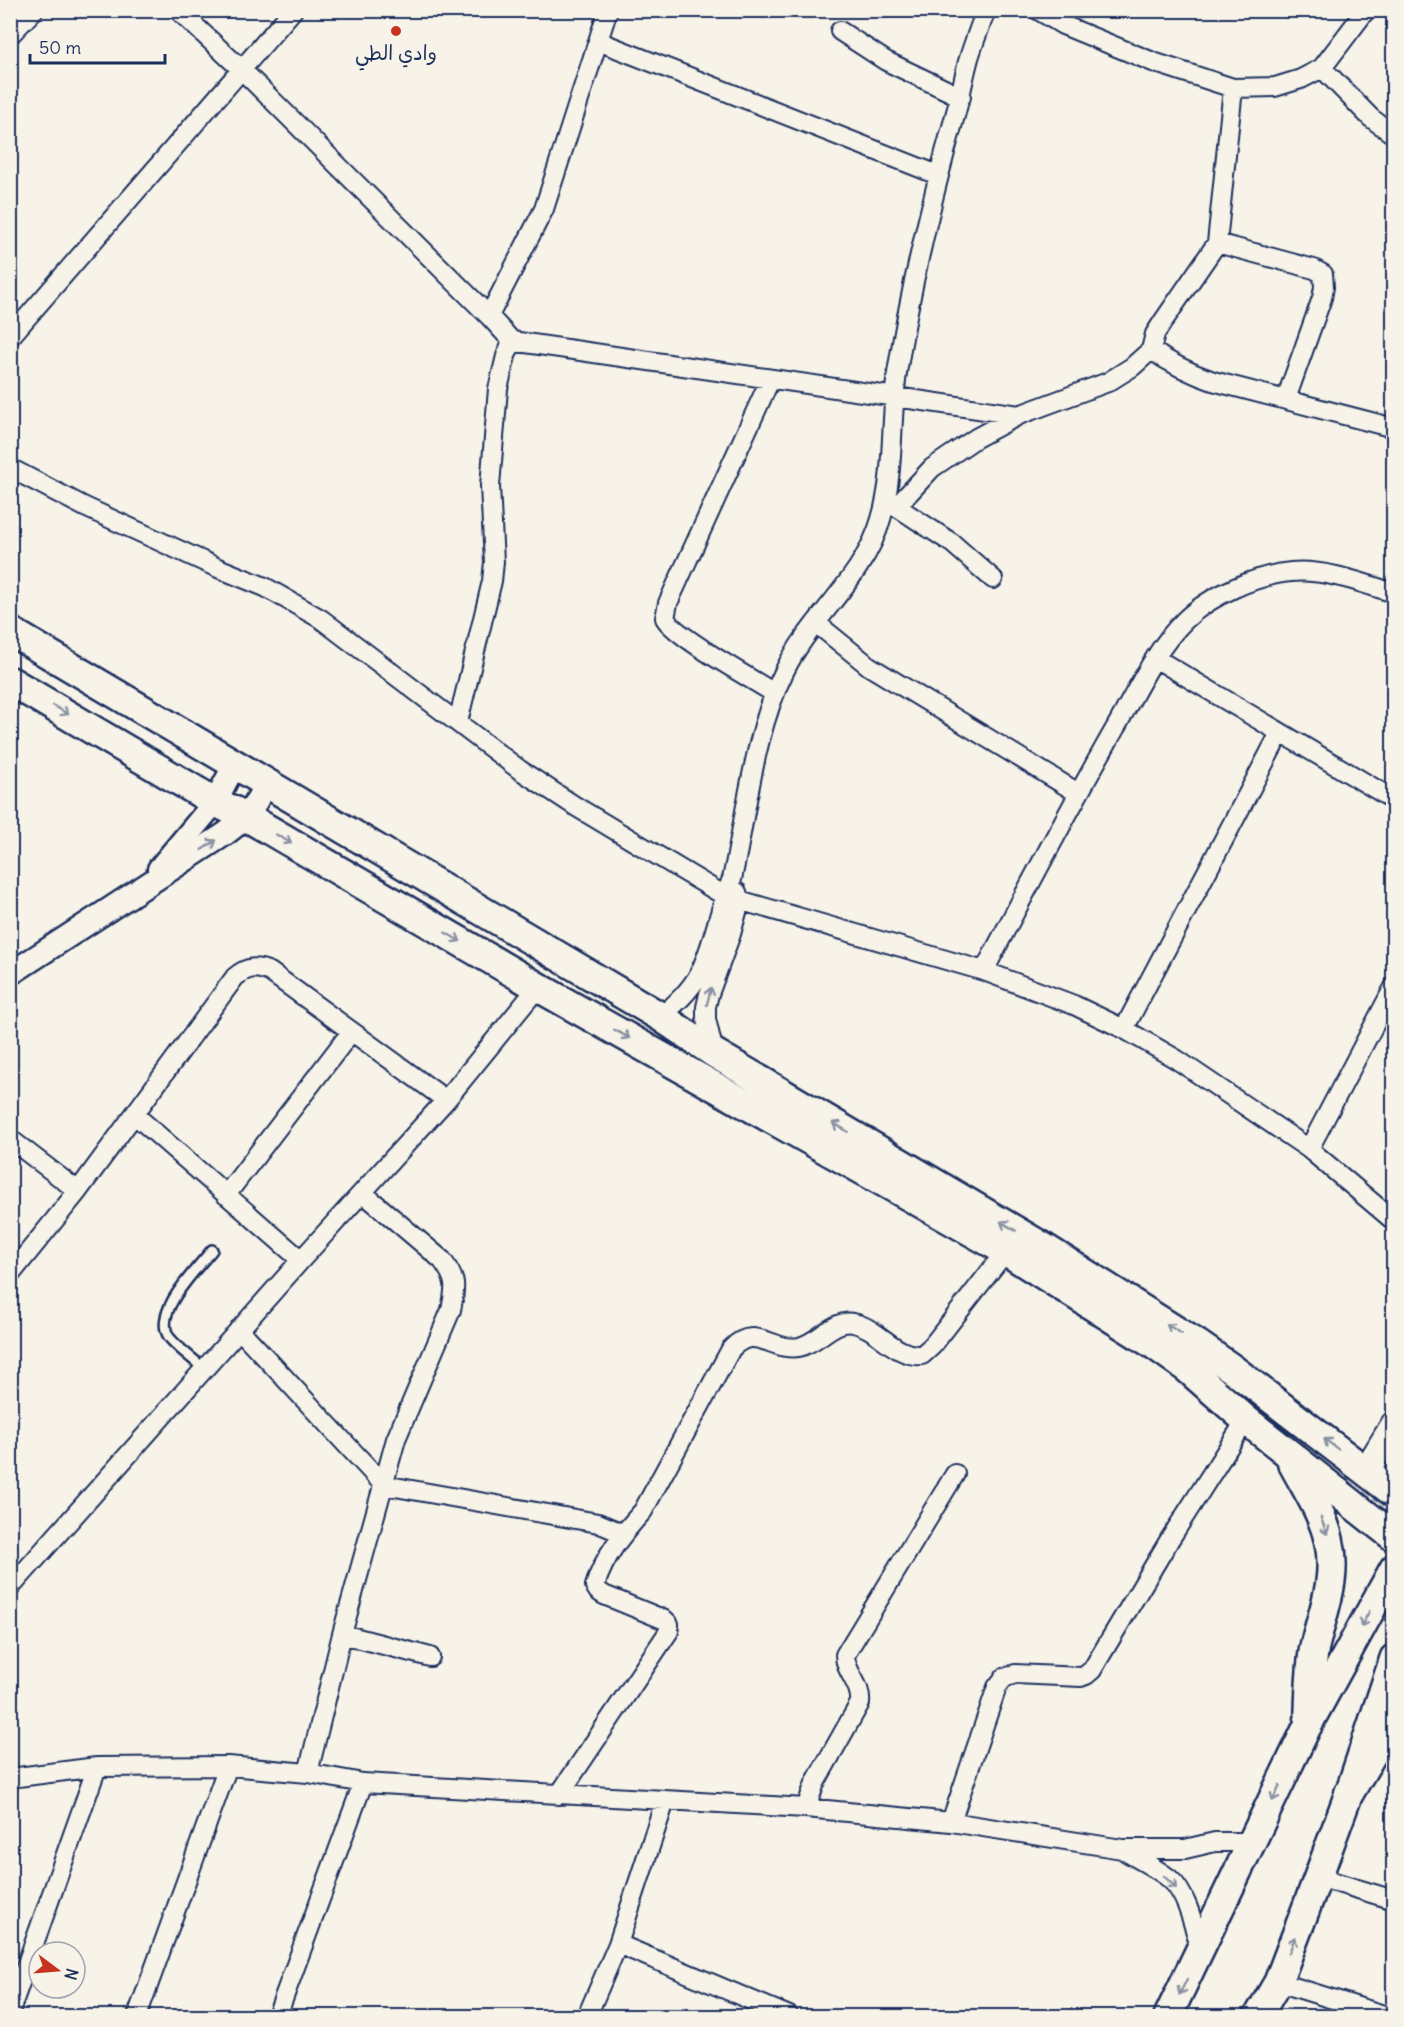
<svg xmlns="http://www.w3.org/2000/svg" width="1404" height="2027" viewBox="0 0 1404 2027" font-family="Delius,'Playpen Sans Arabic',sans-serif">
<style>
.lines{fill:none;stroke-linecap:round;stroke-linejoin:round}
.service-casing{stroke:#1b2f5e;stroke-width:14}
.minor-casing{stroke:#1b2f5e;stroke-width:22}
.tertiary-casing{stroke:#1b2f5e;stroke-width:27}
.secondary-casing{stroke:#1b2f5e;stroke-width:30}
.primary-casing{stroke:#1b2f5e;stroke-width:32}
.trunk-casing{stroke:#1b2f5e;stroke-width:33}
.service{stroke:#f7f3e8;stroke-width:9}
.minor{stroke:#f7f3e8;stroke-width:18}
.tertiary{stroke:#f7f3e8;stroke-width:22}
.secondary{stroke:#f7f3e8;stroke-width:26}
.primary{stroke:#f7f3e8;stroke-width:27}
.trunk{stroke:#f7f3e8;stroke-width:28}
.oneway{stroke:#8991a3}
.poi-dot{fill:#c8321e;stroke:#f7f3e8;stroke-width:2}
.labels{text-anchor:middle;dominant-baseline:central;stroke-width:6;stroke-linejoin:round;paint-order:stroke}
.poi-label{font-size:20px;fill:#1b2f5e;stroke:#f7f3e8}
</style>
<rect width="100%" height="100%" fill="#f7f3e8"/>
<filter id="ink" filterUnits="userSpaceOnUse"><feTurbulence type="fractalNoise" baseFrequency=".0167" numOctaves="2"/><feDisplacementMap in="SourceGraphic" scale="12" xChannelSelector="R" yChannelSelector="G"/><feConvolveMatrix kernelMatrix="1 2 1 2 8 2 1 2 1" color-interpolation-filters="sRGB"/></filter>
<g filter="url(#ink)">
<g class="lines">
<defs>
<path id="service" d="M204 1369C195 1360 176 1347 169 1337 152 1312 197 1269 212 1250"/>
<path id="minor" d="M178 10 242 70 489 316 512 341 1019 415
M1038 10 1063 25 1153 62 1233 88 1275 87 1301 79 1322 68 1366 10
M840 31 886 61 961 97
M10 35 34 10
M598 41 938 175
M1322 68 1371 118 1394 135
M1217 243 1314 269 1323 274 1324 287 1322 298 1286 399
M489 316 544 209 608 10
M10 337 293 10
M1151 350C1171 364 1190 373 1213 381L1394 428
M770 380 668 603 665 618C674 636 752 679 774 693
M10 468 85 507 218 568 265 587 321 619 520 770 575 806 725 896 984 971 1074 1005 1124 1029 1176 1059 1309 1149 1394 1221
M888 501 952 543 993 579
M897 506 932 468 976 438 1019 415 1108 382 1132 367 1151 350 1155 334 1164 320 1217 243 1233 88
M816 623 869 666 1078 793
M1155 658 1394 800
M458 722 492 581 494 562 490 486 498 389 506 356 512 341
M984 971C1027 889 1070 807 1116 727 1136 692 1156 648 1185 620 1209 596 1257 575 1291 572 1325 569 1362 583 1394 593
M661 1017C674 1005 689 992 698 976 714 946 718 910 732 879 747 811 754 732 785 670 811 617 865 577 881 519 895 472 890 421 897 373 911 284 932 198 956 112 961 94 964 76 969 58 974 42 980 26 986 10
M1124 1029 1280 733
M714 1053 706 1019V1007L709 994 731 934 740 901 737 892
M135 1115 301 1260
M10 1139 78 1191
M1309 1149 1394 987
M226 1195 351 1032
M10 1275 78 1191 235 977C247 967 255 966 270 972L446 1100
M239 1329 384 1485 598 1523 622 1533
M10 1588 301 1260 446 1100 538 987
M342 1634 430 1657
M308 1773 342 1634 396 1439 451 1310C456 1286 457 1280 442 1260L363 1193
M10 1778 97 1767 228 1766 308 1773 363 1783 806 1808 951 1822 1122 1849H1185L1215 1842H1253
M559 1795 669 1631V1624L665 1620 604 1595 598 1591 595 1586C604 1556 623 1533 643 1511L731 1349C755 1323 772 1352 799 1347 818 1343 834 1319 853 1323 878 1327 895 1358 922 1355L932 1346 1006 1251
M806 1808 815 1783 860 1703C862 1684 845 1673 845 1655L955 1474
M951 1822 997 1687 1004 1678 1015 1674 1081 1677 1086 1675 1092 1670 1170 1539 1246 1420
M1122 1849C1137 1859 1159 1869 1171 1880 1188 1896 1194 1928 1201 1950
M1318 1877 1394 1900
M618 1944 789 2016
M1278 1982 1387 2016
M10 2011 97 1767
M137 2016 228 1766
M277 2016 363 1783
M587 2016 618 1944 665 1801"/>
<path id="tertiary" d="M159 869 215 802 235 764
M10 974 225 834 247 817 267 783"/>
<path id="secondary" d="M1366 1471 1394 1425"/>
<path id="primary" d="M1168 2016 1309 1723 1394 1568
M1258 2016 1278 1982 1318 1877 1349 1793 1394 1658"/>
<path id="trunk" d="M10 631 661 1017 714 1053 1043 1247 1197 1344 1234 1370 1394 1493
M10 681 215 802 247 817 538 987 1006 1251 1156 1346 1187 1368 1246 1420 1394 1537
M1292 1462C1305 1487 1323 1513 1329 1541 1338 1580 1322 1612 1314 1649 1310 1673 1310 1699 1309 1723
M1349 1793 1394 1717"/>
</defs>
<!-- service casing -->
<use href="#service" class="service-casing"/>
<!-- minor casing -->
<use href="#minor" class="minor-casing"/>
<!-- tertiary casing -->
<use href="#tertiary" class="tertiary-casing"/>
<!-- secondary casing -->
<use href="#secondary" class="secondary-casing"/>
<!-- primary casing -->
<use href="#primary" class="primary-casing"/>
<!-- trunk casing -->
<use href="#trunk" class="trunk-casing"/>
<!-- service -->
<use href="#service" class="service"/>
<!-- minor -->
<use href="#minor" class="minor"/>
<!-- tertiary -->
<use href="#tertiary" class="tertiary"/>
<!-- secondary -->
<use href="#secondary" class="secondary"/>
<!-- primary -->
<use href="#primary" class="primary"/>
<!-- trunk -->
<use href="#trunk" class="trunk"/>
</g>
<!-- one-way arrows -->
<defs><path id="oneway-shaft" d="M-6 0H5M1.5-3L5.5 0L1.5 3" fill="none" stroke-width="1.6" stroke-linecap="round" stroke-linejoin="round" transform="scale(1.5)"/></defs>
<g class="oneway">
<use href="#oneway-shaft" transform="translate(61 710) rotate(30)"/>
<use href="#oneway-shaft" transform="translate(284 839) rotate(30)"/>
<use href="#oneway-shaft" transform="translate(209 845) rotate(-33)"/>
<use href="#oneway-shaft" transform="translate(453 937) rotate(30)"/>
<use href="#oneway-shaft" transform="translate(709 996) rotate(-76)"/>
<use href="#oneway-shaft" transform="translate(622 1034) rotate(29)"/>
<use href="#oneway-shaft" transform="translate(840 1127) rotate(-149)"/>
<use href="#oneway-shaft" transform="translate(1008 1226) rotate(-149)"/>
<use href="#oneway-shaft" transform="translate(1174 1329) rotate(-148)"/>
<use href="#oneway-shaft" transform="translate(1331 1444) rotate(-143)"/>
<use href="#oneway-shaft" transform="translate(1324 1526) rotate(69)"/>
<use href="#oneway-shaft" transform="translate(1365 1619) rotate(119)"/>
<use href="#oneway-shaft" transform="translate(1276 1793) rotate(115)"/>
<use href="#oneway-shaft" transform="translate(1170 1882) rotate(44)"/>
<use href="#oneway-shaft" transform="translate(1292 1945) rotate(-69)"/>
<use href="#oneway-shaft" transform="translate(1183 1987) rotate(116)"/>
</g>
</g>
<!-- markers -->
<circle class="poi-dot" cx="396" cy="31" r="6"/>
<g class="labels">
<!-- poi labels -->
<g class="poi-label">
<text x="396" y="52">وادي الطي</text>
</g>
</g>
<!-- margin -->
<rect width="1404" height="2027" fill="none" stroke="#f7f3e8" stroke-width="36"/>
<rect x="18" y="18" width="1368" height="1991" fill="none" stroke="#1b2f5e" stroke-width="2" filter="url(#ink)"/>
<!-- north arrow -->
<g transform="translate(57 1970) rotate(106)"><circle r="28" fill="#f7f3e8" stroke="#9fa5b1" stroke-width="1.5"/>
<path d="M0-4.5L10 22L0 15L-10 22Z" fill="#c8321e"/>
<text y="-9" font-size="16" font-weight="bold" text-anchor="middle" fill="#1b2f5e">N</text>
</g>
<!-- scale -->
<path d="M30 54v9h135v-9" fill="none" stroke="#1b2f5e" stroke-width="3"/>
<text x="39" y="54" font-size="18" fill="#1b2f5e" stroke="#f7f3e8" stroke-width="4.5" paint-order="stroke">50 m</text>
</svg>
